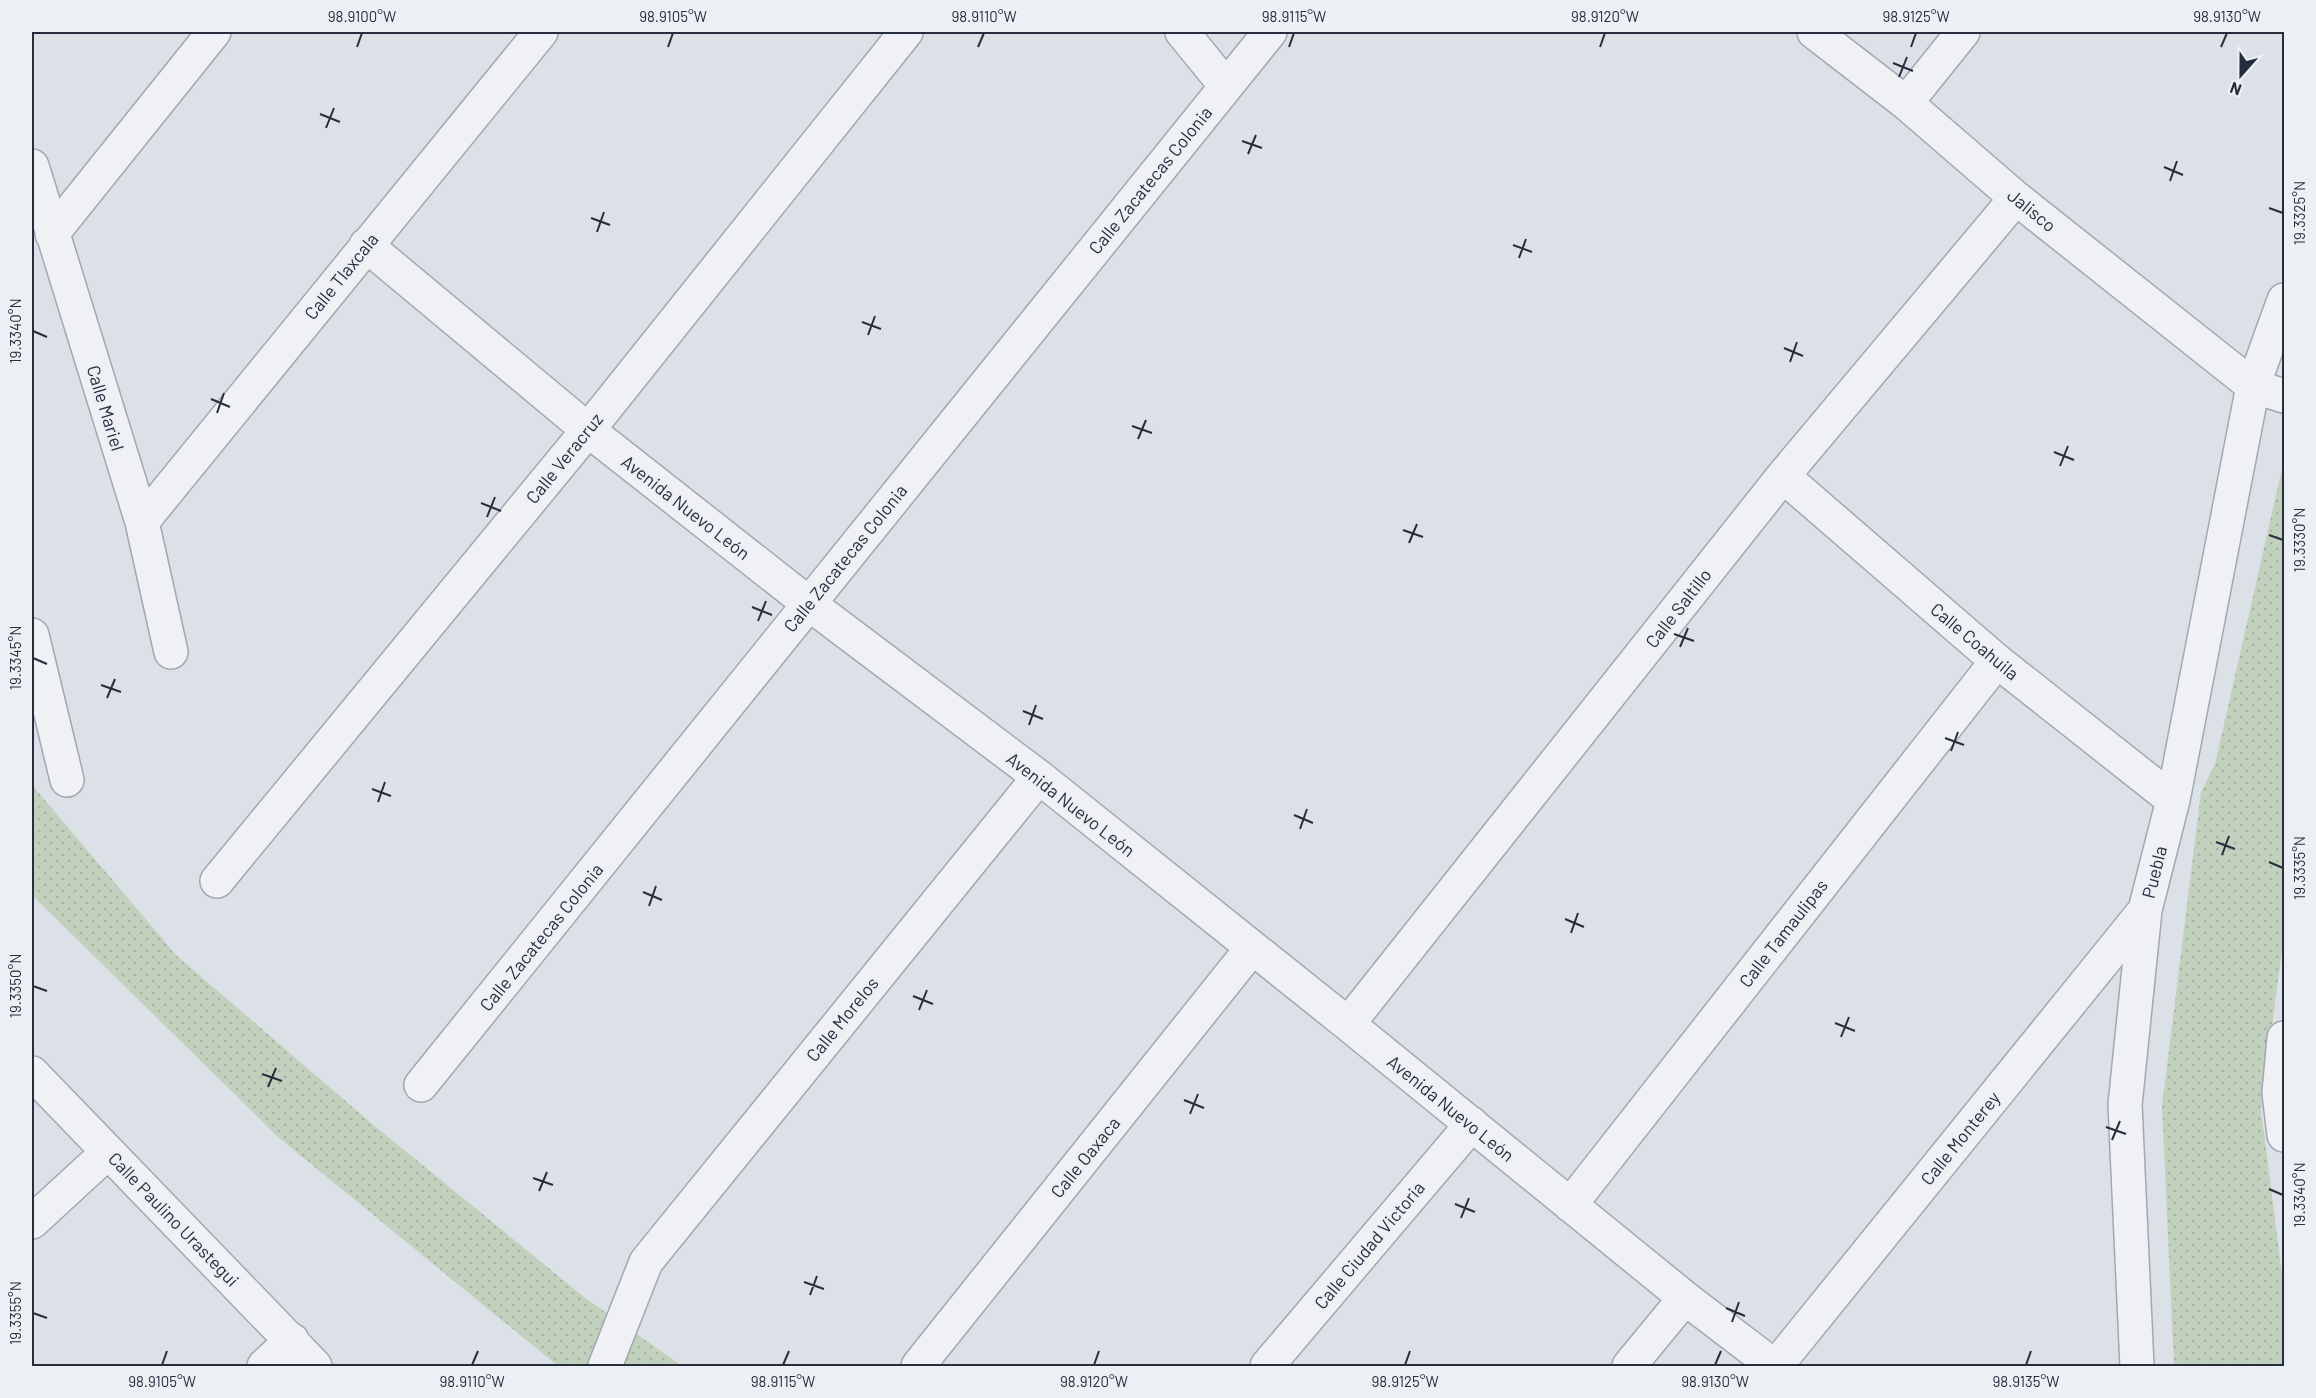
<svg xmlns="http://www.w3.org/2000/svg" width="2316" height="1398" viewBox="0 0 2316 1398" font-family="Barlow,sans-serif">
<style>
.grass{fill:url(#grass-dots)}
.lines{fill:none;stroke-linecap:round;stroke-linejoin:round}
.minor-casing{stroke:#a2a7b1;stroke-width:36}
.minor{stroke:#eff1f5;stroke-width:33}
.ticks{fill:none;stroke:#262d3d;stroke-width:2}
.labels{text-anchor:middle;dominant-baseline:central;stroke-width:4.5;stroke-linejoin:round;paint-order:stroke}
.street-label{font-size:18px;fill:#262d3d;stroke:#eceff4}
.neatline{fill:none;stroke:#262d3d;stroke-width:2}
.ticks-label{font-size:15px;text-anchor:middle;fill:#262d3d}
</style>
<defs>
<pattern id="grass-dots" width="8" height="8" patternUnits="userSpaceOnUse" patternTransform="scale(1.5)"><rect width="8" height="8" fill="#c1d1bd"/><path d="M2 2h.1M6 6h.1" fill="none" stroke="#a6b4a3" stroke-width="1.8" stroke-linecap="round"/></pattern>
</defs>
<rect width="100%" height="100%" fill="#dce0e7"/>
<!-- grass -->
<path class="grass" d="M2284 460V935L2261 1110 2284 1290V1366H2174L2162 1106 2201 792 2215 764Z
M32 785 176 955 371 1123 584 1297 682 1366H558L278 1137 32 895Z"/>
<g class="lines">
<defs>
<path id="minor" d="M1182 32 1226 86
M1814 32 1906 103 2016 198 2253 386 2284 396
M1906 103 1963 32
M32 166 142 522 171 652
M52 234 214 32
M366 245 588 430 808 603 1039 777 1348 1024 1685 1298 1774 1366
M1783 476 1997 661 2173 800
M142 522 541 32
M32 635 67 780
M217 881 588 430 906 32
M1348 1024 1783 476 2016 198
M2284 1038 2279 1093 2284 1135
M32 1073 315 1366
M421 1085 1270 32
M1570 1205 1997 661
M32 1222 108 1152
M264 1366 292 1340
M605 1366 646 1262 1039 777
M918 1366 1252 948
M1267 1366 1472 1124
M1629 1366 1685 1298
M1776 1366 2145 910
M2137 1366 2125 1105 2145 910 2173 800 2253 386 2284 300"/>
</defs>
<!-- minor casing -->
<use href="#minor" class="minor-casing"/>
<!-- minor -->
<use href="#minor" class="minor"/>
</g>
<!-- ticks -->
<path class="ticks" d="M357 47 362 33M668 47 673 33M978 47 984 33M1289 47 1294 33M1600 47 1605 33M1911 47 1916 33M2221 47 2227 33M1893 63 1913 71M1899 77 1907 57M320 114 340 122M326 128 334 108M1242 141 1262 148M1248 154 1256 135M2164 167 2183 175M2170 181 2177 161M2269 208 2283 213M591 218 610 225M597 232 604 212M1513 245 1532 252M1519 258 1526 239M862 322 881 329M33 331 47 337M868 335 875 316M1784 348 1803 356M1790 362 1797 342M211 399 230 407M217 413 224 393M1132 426 1152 433M1138 439 1146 420M2054 452 2074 460M2060 466 2068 446M481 503 501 511M487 517 495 497M1403 530 1423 537M2269 535 2283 540M1409 543 1417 524M752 607 772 615M758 621 766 601M1674 634 1694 641M1680 647 1688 628M33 658 47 664M101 685 121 692M107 698 115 679M1023 711 1043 719M1029 725 1036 705M1945 738 1964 745M1951 751 1958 732M372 789 391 796M378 802 385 782M1294 815 1313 823M1300 829 1307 809M2216 842 2235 849M2222 855 2229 836M2269 862 2283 868M643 892 662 900M649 906 656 886M1565 919 1584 927M1571 933 1578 913M33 986 47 991M913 996 933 1004M919 1010 927 990M1835 1023 1855 1031M1841 1037 1849 1017M262 1074 282 1081M268 1087 276 1068M1184 1100 1204 1108M1190 1114 1198 1094M2106 1127 2126 1134M2112 1140 2120 1121M533 1178 553 1185M2269 1189 2283 1195M539 1191 547 1172M1455 1204 1475 1212M1461 1218 1469 1198M804 1282 824 1289M810 1295 817 1276M1726 1308 1745 1316M33 1313 47 1318M1732 1322 1739 1302M162 1365 167 1351M472 1365 478 1351M783 1365 789 1351M1094 1365 1099 1351M1405 1365 1410 1351M1715 1365 1721 1351M2026 1365 2031 1351"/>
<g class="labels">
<!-- street labels -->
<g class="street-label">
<text transform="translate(1150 180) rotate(-51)">Calle Zacatecas Colonia</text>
<text transform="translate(2032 210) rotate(39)">Jalisco</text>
<text transform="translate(341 276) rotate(-51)">Calle Tlaxcala</text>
<text transform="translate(106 408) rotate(73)">Calle Mariel</text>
<text transform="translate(564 458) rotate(-51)">Calle Veracruz</text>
<text transform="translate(686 507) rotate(38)">Avenida Nuevo León</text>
<text transform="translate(845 558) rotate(-51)">Calle Zacatecas Colonia</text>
<text transform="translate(1678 608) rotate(-52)">Calle Saltillo</text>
<text transform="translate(1975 641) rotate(40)">Calle Coahuila</text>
<text transform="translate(1071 804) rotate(38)">Avenida Nuevo León</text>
<text transform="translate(2154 872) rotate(-76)">Puebla</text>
<text transform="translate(1783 933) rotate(-52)">Calle Tamaulipas</text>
<text transform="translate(541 937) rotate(-51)">Calle Zacatecas Colonia</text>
<text transform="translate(842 1019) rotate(-51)">Calle Morelos</text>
<text transform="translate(1451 1108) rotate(39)">Avenida Nuevo León</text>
<text transform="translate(1960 1138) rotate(-51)">Calle Monterey</text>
<text transform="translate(1085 1157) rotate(-51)">Calle Oaxaca</text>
<text transform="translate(174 1219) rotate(46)">Calle Paulino Urastegui</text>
<text transform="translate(1369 1245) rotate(-50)">Calle Ciudad Victoria</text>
</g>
</g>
<!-- border -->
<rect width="2316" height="1398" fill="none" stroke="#eceff4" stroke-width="66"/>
<!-- north arrow -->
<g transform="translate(2241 75) rotate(201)" stroke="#eceff4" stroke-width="4.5" paint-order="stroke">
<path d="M0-4.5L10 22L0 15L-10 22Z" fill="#262d3d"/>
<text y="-9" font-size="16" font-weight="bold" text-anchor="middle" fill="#262d3d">N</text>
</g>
<rect x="33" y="33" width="2250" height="1332" class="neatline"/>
<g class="ticks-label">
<text x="362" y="22">98.9100°W</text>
<text x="673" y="22">98.9105°W</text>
<text x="984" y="22">98.9110°W</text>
<text x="1294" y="22">98.9115°W</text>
<text x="1605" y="22">98.9120°W</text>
<text x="1916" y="22">98.9125°W</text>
<text x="2227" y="22">98.9130°W</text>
<text transform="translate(2300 213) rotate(-90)" y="5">19.3325°N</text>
<text transform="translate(16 331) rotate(-90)" y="5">19.3340°N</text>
<text transform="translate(2300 540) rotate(-90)" y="5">19.3330°N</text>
<text transform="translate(16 658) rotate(-90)" y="5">19.3345°N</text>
<text transform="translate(2300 868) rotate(-90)" y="5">19.3335°N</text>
<text transform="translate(16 986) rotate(-90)" y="5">19.3350°N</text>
<text transform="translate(2300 1195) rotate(-90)" y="5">19.3340°N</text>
<text transform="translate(16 1313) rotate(-90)" y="5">19.3355°N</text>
<text x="162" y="1387">98.9105°W</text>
<text x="472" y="1387">98.9110°W</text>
<text x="783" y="1387">98.9115°W</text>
<text x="1094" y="1387">98.9120°W</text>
<text x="1405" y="1387">98.9125°W</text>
<text x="1715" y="1387">98.9130°W</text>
<text x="2026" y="1387">98.9135°W</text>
</g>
</svg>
